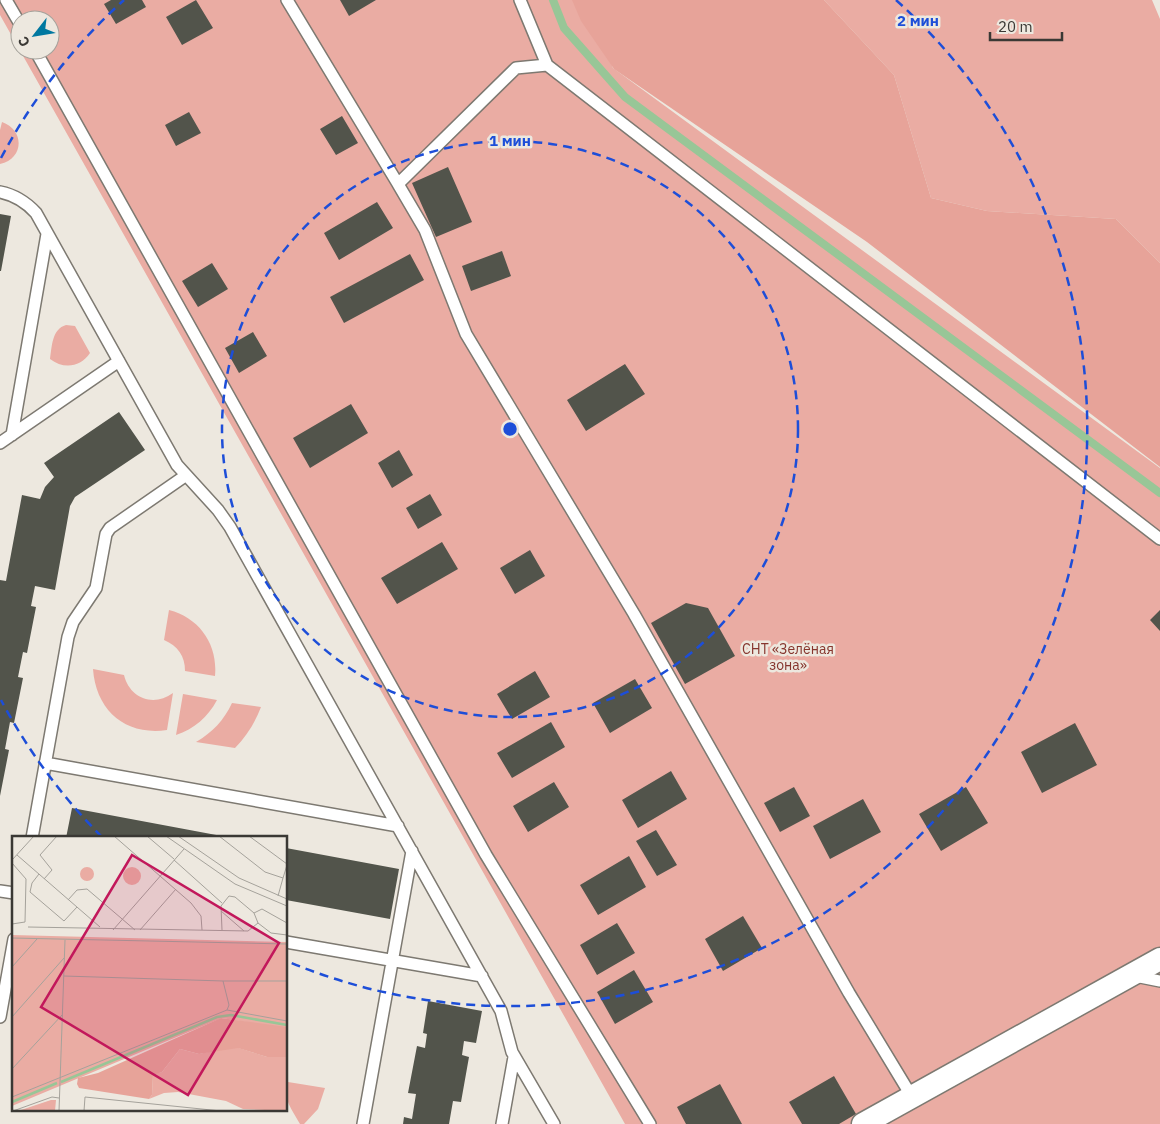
<svg xmlns="http://www.w3.org/2000/svg" width="1160" height="1124" viewBox="0 0 1160 1124" font-family="'IBM Plex Sans',sans-serif">
<style>
.green{fill:#eaaca3;fill-rule:evenodd}
.forest{fill:#e7a399}
.lines{fill:none;stroke-linecap:round;stroke-linejoin:round}
.stream{stroke:#98c697;stroke-width:8}
.building{fill:#52544b}
.lane-casing{stroke:#7d7971;stroke-width:14}
.street-casing{stroke:#7d7971;stroke-width:25}
.lane{stroke:#fff;stroke-width:11}
.street{stroke:#fff;stroke-width:22}
.ring{fill:none;stroke:#1d4ed8;stroke-width:2.5;stroke-dasharray:9 6}
.labels{text-anchor:middle;dominant-baseline:central;stroke-width:5;stroke-linejoin:round;paint-order:stroke}
.park-label{font-size:14px;fill:#86352d;stroke:#ede8df}
.inset-river{fill:none;stroke:#98c697;stroke-width:2.5}
.inset-road{fill:none;stroke:#a5a29b;stroke-width:1}
.view{fill:#c2185b;fill-opacity:0.15;stroke:#c2185b;stroke-width:2.5}
.inset-edge{fill:none;stroke:#3a3834;stroke-width:2.5}
.centre{fill:#1d4ed8;stroke:#ede8df;stroke-width:2.5}
.ring-label{font-size:15px;text-anchor:middle;font-weight:bold;fill:#1d4ed8;stroke:#ede8df;stroke-width:5;stroke-linejoin:round;paint-order:stroke}
</style>
<rect width="100%" height="100%" fill="#ede8df"/>
<!-- green -->
<path class="green" d="M0 0H586L613 68 1160 468V1124H625L0 15ZM20 20H50V50H20Z
M824 0H1152L1160 19V263L1116 219 987 211 931 198 894 75Z
M2 122C25 130 24 159 0 164V130Z
M66 325 75 326 90 353C80 368 63 369 50 359 52 346 52 329 66 325Z
M169 610C200 618 218 645 215 676L185 671C185 656 178 646 164 640Z
M93 669 124 675C130 699 154 707 173 693L167 730C126 736 96 711 93 669Z
M183 694 217 700C208 717 194 729 176 735Z
M232 703 261 707C255 723 246 737 235 748L196 742C213 732 224 720 232 703Z
M288 1082 325 1088 318 1109 304 1124H300C293 1111 281 1097 288 1082Z"/>
<!-- forest -->
<path class="forest" d="M572 0H824L894 75 931 198 987 211 1116 219 1160 263V467L867 242 614 69 581 21Z"/>
<g class="lines">
<!-- stream -->
<path class="stream" d="M553 0 564 28 625 97 1160 493"/>
</g>
<!-- building -->
<path class="building" d="M111 0H142L146 7 116 24 104 4Z
M196 0 213 28 182 45 166 17Z
M340 0H376L349 16Z
M189 112 201 133 176 146 165 125Z
M342 116 358 143 336 155 320 129Z
M448 167 472 222 436 237 412 183Z
M377 202 393 228 339 260 324 233Z
M0 214 11 216 1 271H0Z
M502 251 511 276 471 291 462 266Z
M410 254 424 280 344 323 330 297Z
M212 263 228 289 198 307 182 281Z
M253 332 267 356 239 373 225 348Z
M625 364 645 394 586 431 567 400Z
M351 404 368 433 310 468 293 438Z
M119 412 145 450 75 497 70 506 55 590 35 586 31 606 36 607 27 653 23 652 18 677 23 678 14 723 10 722 5 749 9 750 0 796V580L6 581 22 495 40 499 45 487 54 477 44 463Z
M399 450 413 475 392 488 378 463Z
M430 494 442 515 418 529 406 508Z
M442 542 458 569 397 604 381 578Z
M530 550 545 576 515 594 500 568Z
M686 603 708 608 735 656 685 684 651 623Z
M1160 610V631L1150 620Z
M535 671 550 697 512 719 497 694Z
M635 679 652 708 610 733 593 703Z
M551 722 565 747 512 778 497 753Z
M1075 723 1097 765 1042 793 1021 752Z
M671 771 687 799 638 828 622 800Z
M554 782 569 807 528 832 513 806Z
M794 787 810 816 780 832 764 803Z
M966 787 988 823 941 851 919 814Z
M863 799 881 832 830 859 813 826Z
M72 808 227 837V838H66Z
M656 830 677 865 657 876 636 841Z
M286 848 399 869 390 919 286 900Z
M629 856 646 887 598 915 580 885Z
M743 916 762 948 723 971 705 939Z
M617 923 635 953 597 975 580 945Z
M634 970 653 1002 615 1024 597 992Z
M428 1001 482 1011 476 1043 464 1041 462 1055 469 1057 461 1102 453 1101 449 1124H403L404 1117 412 1119 416 1094 408 1093 417 1046 425 1048 427 1034 423 1033Z
M834 1076 856 1114 839 1124H802L789 1102Z
M720 1084 742 1124H686L677 1107Z"/>
<g class="lines">
<defs>
<path id="lane" d="M6 0 20 24
M287 0 398 184
M520 0 547 65
M35 50 486 855 650 1124
M0 192C15 195 26 202 36 213L177 465 218 510 230 527 501 1011 512 1052 554 1124
M12 435 47 234
M0 443 119 361
M45 763 398 826
M32 838 68 637 73 622 96 588 106 534 110 528 185 476
M0 891 14 893
M286 942 482 976
M1135 976 1160 981
M0 1017 14 939
M912 1097 849 993 634 614 466 334 425 230 398 184 516 68 547 65 1160 539
M363 1124 412 851
M502 1124 514 1057"/>
<path id="street" d="M863 1124 1160 959"/>
</defs>
<!-- lane casing -->
<use href="#lane" class="lane-casing"/>
<!-- street casing -->
<use href="#street" class="street-casing"/>
<!-- lane -->
<use href="#lane" class="lane"/>
<!-- street -->
<use href="#street" class="street"/>
</g>
<!-- distance rings -->
<g class="ring">
<circle cx="510" cy="429" r="288"/>
<path d="M102 837A577 577 0 0 1 1 700M1 158A577 577 0 0 1 124 0M896 0A577 577 0 0 1 289 962"/>
</g>
<g class="labels">
<!-- park labels -->
<g class="park-label">
<text x="788" y="649">СНТ «Зелёная<tspan x="788" dy="16">зона»</tspan></text>
</g>
</g>
<!-- overview -->
<g transform="translate(12 836)">
<rect width="275" height="275" fill="#ede8df"/>
<path d="M111 40a9 9 0 1 1 18 0a9 9 0 1 1-18 0ZM68 38a7 7 0 1 1 14 0a7 7 0 1 1-14 0ZM0 99 275 106V193L210 182 0 270ZM215 212H227L255 221H275V275L231 273 214 265 166 256 152 257 137 263 140 259 141 238 150 236 168 213 187 218ZM39 264H44L43 275H6Z" fill="#eaaca3"/>
<path d="M209 182 275 191V221H255L226 212 187 218 168 213 150 236 141 239 140 259 137 263 67 252 65 248 66 242 86 237Z" fill="#e7a399"/>
<path class="inset-river" d="M49 246 205 181 219 179 275 189M0 266 45 247"/>
<path class="inset-road" d="M102 0 179 67 189 80 190 94M135 0 162 23M154 0 223 48 275 70M166 0 227 42 275 63M207 0 253 36 271 42 275 29M237 0 275 28M5 19 88 91M0 24 22 0M162 24 210 67M0 27 14 43 13 86 0 88M27 38 20 47 18 56 52 85 65 71M32 43 40 34 28 19 45 0M266 60 271 42M56 64 65 54 75 53 123 94M209 75 232 95M275 87 250 73 242 77 246 87 259 97 275 99M16 91 236 95 246 87M101 94 172 13M128 94 164 53M210 94 209 70 217 60 223 61 242 77M0 102 275 108M0 131 25 103M211 145H275M215 174 275 185M0 181 52 122M0 233 50 179M0 261 215 174 217 169 211 145 52 140M1 275 40 261 47 262M47 275 53 104M72 275 73 261 209 275"/>
<path class="view" d="M120 19 267 107 176 259 29 171Z"/>
<rect width="275" height="275" class="inset-edge"/>
</g>
<circle cx="510" cy="429" r="8" class="centre"/>
<g class="ring-label">
<text x="918" y="26">2 мин</text>
<text x="510" y="146">1 мин</text>
</g>
<!-- north arrow -->
<g transform="translate(35 35) rotate(239)"><circle r="24" fill="#ede8df" stroke="#a5a29b"/>
<path d="M0-4L9 19L0 12L-9 19Z" fill="#0078a0"/>
<text y="-8" font-size="14" font-weight="bold" text-anchor="middle" fill="#3a3834">С</text>
</g>
<!-- scale -->
<path d="M990 32v8h72v-8" fill="none" stroke="#3a3834" stroke-width="2.5"/>
<text x="998" y="32" font-size="15" fill="#3a3834" stroke="#ede8df" stroke-width="4" paint-order="stroke">20 m</text>
</svg>
